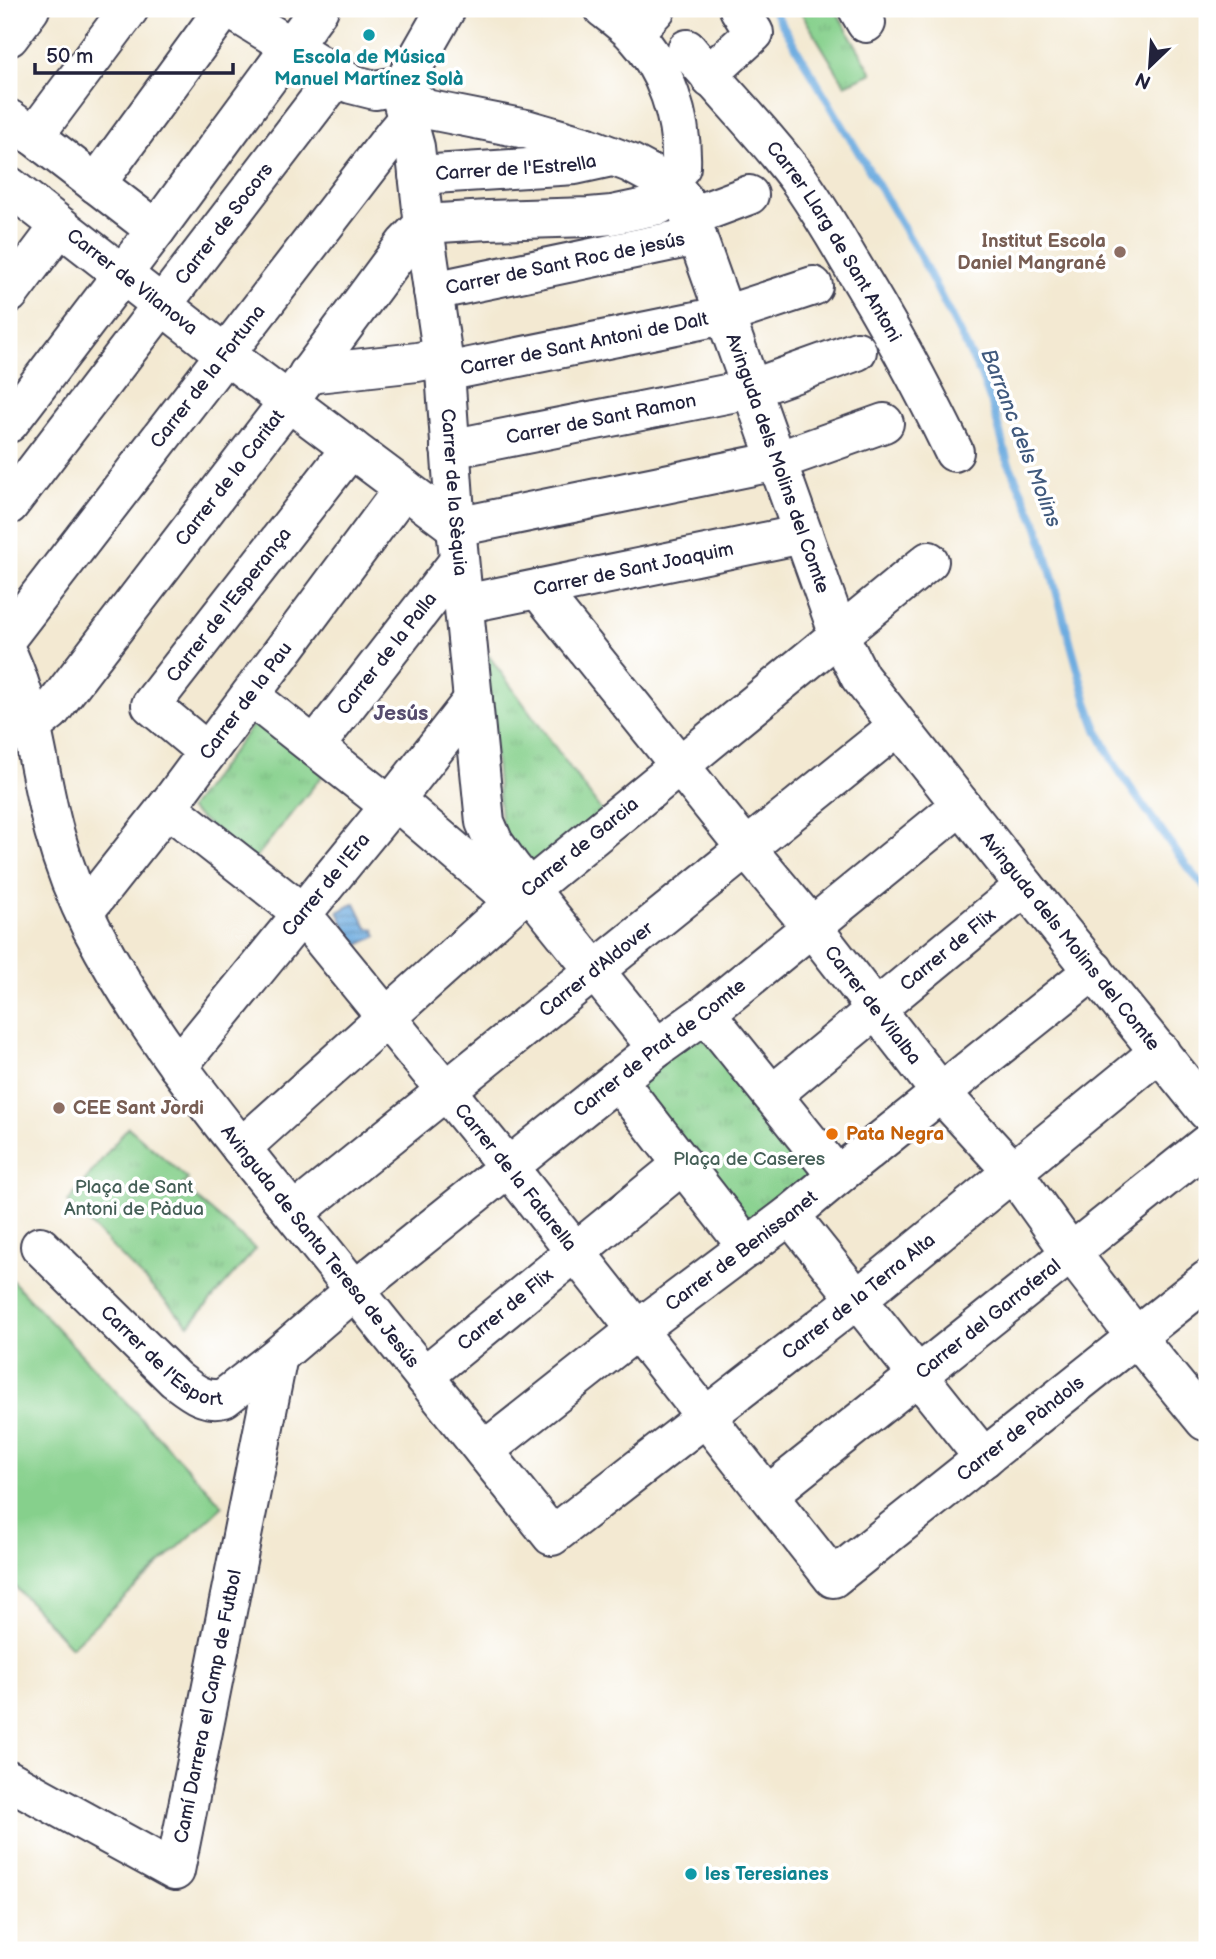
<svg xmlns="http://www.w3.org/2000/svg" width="1216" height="1959" viewBox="0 0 1216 1959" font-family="'Balsamiq Sans',sans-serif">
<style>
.grass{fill:url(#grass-tufts);stroke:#547964;stroke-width:2}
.garden{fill:#86d08c;stroke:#547964;stroke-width:2}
.water{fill:url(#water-rules);stroke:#48678e;stroke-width:2}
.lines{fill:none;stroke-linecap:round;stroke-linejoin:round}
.stream{stroke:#6dace0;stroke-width:8}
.minor-casing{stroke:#414052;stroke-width:42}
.minor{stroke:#fff;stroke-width:38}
.culture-dot{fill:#0f9aa8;stroke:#fff;stroke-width:2.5}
.education-dot{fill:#8d6e63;stroke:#fff;stroke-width:2.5}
.food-dot{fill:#e8710a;stroke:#fff;stroke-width:2.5}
.labels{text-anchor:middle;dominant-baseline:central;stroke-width:7;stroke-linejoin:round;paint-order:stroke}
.culture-label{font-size:19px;font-weight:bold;fill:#0d838f;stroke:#fff}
.street-label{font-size:19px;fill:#22223b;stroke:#fff}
.education-label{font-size:19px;font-weight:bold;fill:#785e54;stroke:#fff;text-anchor:end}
.food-label{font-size:19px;font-weight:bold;fill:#c56008;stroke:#fff;text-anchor:start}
.park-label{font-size:19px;fill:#455f57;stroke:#fff}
.water-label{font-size:21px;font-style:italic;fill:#40597d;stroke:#fff}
.neighbourhood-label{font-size:21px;font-weight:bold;fill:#564c6e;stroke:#fff}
</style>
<defs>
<pattern id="grass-tufts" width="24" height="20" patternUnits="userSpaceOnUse" patternTransform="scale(1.75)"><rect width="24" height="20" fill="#86d08c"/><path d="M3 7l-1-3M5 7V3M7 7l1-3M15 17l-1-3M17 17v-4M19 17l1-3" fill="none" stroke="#73b27a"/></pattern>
<pattern id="water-rules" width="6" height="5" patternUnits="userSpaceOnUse" patternTransform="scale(1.75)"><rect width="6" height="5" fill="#6dace0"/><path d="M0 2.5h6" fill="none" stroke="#598cb7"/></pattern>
</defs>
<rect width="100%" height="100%" fill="#fff"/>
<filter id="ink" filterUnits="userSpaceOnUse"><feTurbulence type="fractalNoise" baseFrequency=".0143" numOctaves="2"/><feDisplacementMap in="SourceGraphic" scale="14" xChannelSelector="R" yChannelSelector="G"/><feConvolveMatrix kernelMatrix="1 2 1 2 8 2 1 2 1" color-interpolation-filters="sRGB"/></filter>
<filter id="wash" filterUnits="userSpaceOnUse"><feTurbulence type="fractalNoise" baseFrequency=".00686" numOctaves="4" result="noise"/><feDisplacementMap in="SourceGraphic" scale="28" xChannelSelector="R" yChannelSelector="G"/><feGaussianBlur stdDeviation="1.57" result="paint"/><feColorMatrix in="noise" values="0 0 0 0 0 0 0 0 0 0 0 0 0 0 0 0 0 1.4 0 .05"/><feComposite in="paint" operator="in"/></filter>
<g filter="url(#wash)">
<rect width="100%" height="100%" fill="#f3e9d2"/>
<!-- grass -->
<path class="grass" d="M799 9H835L872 73 845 85Z
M486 652 603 813 530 872 503 841Z
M259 717 327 770 253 861 189 809Z
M696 1029 818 1171 757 1230 634 1081Z
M128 1127 188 1179 182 1186 256 1249 189 1325 68 1202Z"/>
<!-- garden -->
<path class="garden" d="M9 1277 223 1506 71 1647 9 1580Z"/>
<!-- water -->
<path class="water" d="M355 903 367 928 374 929 377 936 355 947 338 912Z"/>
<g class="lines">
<!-- stream -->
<path class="stream" d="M773 9 918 252 981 375 993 407 1008 462 1039 529 1087 702 1098 732 1114 763 1134 793 1188 868 1207 889"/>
</g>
</g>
<g filter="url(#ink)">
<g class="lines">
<defs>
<g id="minor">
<path id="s1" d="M230 9 351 84 375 90 398 86 425 109 526 129 588 147 630 163 658 178 675 189 684 200 690 217 839 635 860 677 1025 886 1207 1111"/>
<path d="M604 9C613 16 624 24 633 33 666 68 683 119 681 167"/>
<path d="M858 9 866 23"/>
<path d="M633 33 656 9"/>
<path d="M9 37 30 9"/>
<path id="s2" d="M687 49C724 94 767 136 801 183 818 208 834 234 849 260 888 323 922 386 954 452"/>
<path d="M711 79 718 66 754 33 739 9"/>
<path id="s3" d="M398 86 415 147 425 235 445 372 456 527 485 822 494 843 511 867 657 1048"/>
<path d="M398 86 406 79 446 9"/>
<path d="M9 119 34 136 156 230"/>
<path d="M34 136 129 9"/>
<path id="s4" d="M418 175 575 165 607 158"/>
<path d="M96 184 224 9"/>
<path id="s5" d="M9 186 225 354 456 527 777 461 884 423"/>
<path d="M690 217 749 195"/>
<path id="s6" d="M433 291 697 236"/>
<path d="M9 294 60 226"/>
<path id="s7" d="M445 372 725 315 813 286"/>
<path d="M308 374 417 362 443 357"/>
<path d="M9 423 156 230 319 9"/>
<path id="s8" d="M450 449 751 389 857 351"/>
<path id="s9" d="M9 505 337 76"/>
<path id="s10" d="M538 589 746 848 812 927 941 1093 1013 1172 1071 1253 1136 1337 1205 1421 1207 1419"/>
<path id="s11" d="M464 604 803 534"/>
<path id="s12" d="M9 635 393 136 408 118"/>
<path id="s13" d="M9 657C34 712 38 772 54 831 63 864 76 898 92 929 147 1035 223 1125 297 1218 382 1324 467 1430 552 1536L857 1299 1160 1051"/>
<path d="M250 696 390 806"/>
<path id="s14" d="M32 726 51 711 288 402 405 244 424 224 488 220 589 217 612 215 659 205 666 200 675 189"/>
<path id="s15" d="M315 746 459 561"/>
<path id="s16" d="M207 752 151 705 351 448"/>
<path d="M395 800 515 902"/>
<path id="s17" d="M167 807 288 902 314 929 509 1168 833 1578 1207 1280"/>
<path id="s18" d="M84 912 167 807 404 488"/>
<path d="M706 1013 837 1176"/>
<path id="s19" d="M178 1066 390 806 473 700"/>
<path d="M617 1080 748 1248"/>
<path id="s20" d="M772 1095 1025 886"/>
<path id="s21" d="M241 1148 529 889 929 561"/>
<path id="s22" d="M294 1213 898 726"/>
<path d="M790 1215 984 1458"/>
<path id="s23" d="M40 1246 175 1379C191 1391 204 1403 224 1398L278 1356 355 1290 657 1048 706 1013 961 805"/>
<path id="s24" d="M424 1376 683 1164"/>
<path id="s25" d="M484 1451 637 1330 790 1215 837 1176 1094 970"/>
<path id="s26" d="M768 1495 1207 1144"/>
<path id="s27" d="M9 1780 175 1871 278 1356"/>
</g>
</defs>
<!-- minor casing -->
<use href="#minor" class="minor-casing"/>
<!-- minor -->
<use href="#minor" class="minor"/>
</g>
</g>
<!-- markers -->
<g class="culture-dot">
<circle cx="369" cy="35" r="7"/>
<circle cx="691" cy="1874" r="7"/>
</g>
<g class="education-dot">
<circle cx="1120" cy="252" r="7"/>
<circle cx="59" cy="1108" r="7"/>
</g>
<circle class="food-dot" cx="832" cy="1134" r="7"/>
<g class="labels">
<!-- culture labels -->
<g class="culture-label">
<text x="369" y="57">Escola de Música<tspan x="369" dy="22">Manuel Martínez Solà</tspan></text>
<text x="705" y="1874" text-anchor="start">les Teresianes</text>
</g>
<!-- street labels -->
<g class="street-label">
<text stroke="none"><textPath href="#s4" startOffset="98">Carrer de l'Estrella</textPath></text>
<text stroke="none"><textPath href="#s9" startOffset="354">Carrer de Socors</textPath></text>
<text stroke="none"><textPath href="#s2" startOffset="243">Carrer Llarg de Sant Antoni</textPath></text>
<text stroke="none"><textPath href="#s6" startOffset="135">Carrer de Sant Roc de jesús</textPath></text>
<text stroke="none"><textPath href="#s5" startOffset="156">Carrer de Vilanova</textPath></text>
<text stroke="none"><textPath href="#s7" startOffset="142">Carrer de Sant Antoni de Dalt</textPath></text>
<text stroke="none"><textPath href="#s12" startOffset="326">Carrer de la Fortuna</textPath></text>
<text stroke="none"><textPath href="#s8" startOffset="154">Carrer de Sant Ramon</textPath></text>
<text stroke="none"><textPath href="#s1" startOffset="784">Avinguda dels Molins del Comte</textPath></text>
<text stroke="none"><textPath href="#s14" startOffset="318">Carrer de la Caritat</textPath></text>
<text stroke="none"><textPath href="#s3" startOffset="411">Carrer de la Sèquia</textPath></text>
<text stroke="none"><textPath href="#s11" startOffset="173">Carrer de Sant Joaquim</textPath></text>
<text stroke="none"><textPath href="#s16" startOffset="200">Carrer de l'Esperança</textPath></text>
<text stroke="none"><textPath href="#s15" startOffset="117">Carrer de la Palla</textPath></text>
<text stroke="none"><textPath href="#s18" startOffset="266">Carrer de la Pau</textPath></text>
<text stroke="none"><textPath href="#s21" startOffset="453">Carrer de Garcia</textPath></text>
<text stroke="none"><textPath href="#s19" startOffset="234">Carrer de l'Era</textPath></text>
<text stroke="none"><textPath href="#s1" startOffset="1351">Avinguda dels Molins del Comte</textPath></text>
<text stroke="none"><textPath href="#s20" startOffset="228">Carrer de Flix</textPath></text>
<text stroke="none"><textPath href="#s22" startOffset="388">Carrer d'Aldover</textPath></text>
<text stroke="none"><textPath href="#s10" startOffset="534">Carrer de Vilalba</textPath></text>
<text stroke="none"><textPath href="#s23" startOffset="803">Carrer de Prat de Comte</textPath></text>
<text stroke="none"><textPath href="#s17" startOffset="511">Carrer de la Fatarella</textPath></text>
<text stroke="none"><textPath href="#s13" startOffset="677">Avinguda de Santa Teresa de Jesús</textPath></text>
<text stroke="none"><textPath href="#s25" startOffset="326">Carrer de Benissanet</textPath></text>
<text stroke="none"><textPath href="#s13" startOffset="1437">Carrer de la Terra Alta</textPath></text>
<text stroke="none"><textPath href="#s24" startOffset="105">Carrer de Flix</textPath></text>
<text stroke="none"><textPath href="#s26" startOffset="282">Carrer del Garroferal</textPath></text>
<text stroke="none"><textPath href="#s23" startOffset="166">Carrer de l'Esport</textPath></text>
<text stroke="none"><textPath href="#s17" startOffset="1262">Carrer de Pàndols</textPath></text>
<text stroke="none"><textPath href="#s27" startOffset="357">Camí Darrera el Camp de Futbol</textPath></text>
</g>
<!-- education labels -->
<g class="education-label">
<text x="1106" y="241">Institut Escola<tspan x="1106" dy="22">Daniel Mangrané</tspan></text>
<text x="73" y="1108" text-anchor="start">CEE Sant Jordi</text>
</g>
<!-- food labels -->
<g class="food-label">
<text x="846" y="1134">Pata Negra</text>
</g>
<!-- park labels -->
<g class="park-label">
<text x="749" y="1159">Plaça de Caseres</text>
<text x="134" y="1187">Plaça de Sant<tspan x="134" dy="22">Antoni de Pàdua</tspan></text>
</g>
<!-- water labels -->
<g class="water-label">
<text transform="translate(1021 438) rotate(69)">Barranc dels Molins</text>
</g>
<!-- neighbourhood labels -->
<g class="neighbourhood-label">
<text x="401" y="713">Jesús</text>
</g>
</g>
<!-- margin -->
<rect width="1216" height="1959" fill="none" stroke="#fff" stroke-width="35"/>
<!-- north arrow -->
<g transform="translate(1150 66) rotate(205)" stroke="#ffffff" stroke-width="5" paint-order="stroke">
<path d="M0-5L12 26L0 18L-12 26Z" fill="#22223b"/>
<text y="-10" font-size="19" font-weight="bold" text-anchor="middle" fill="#22223b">N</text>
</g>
<!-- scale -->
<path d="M35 63v10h198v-10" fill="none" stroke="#22223b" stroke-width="3.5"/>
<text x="46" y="63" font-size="21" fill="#22223b" stroke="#ffffff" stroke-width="5" paint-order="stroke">50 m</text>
</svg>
